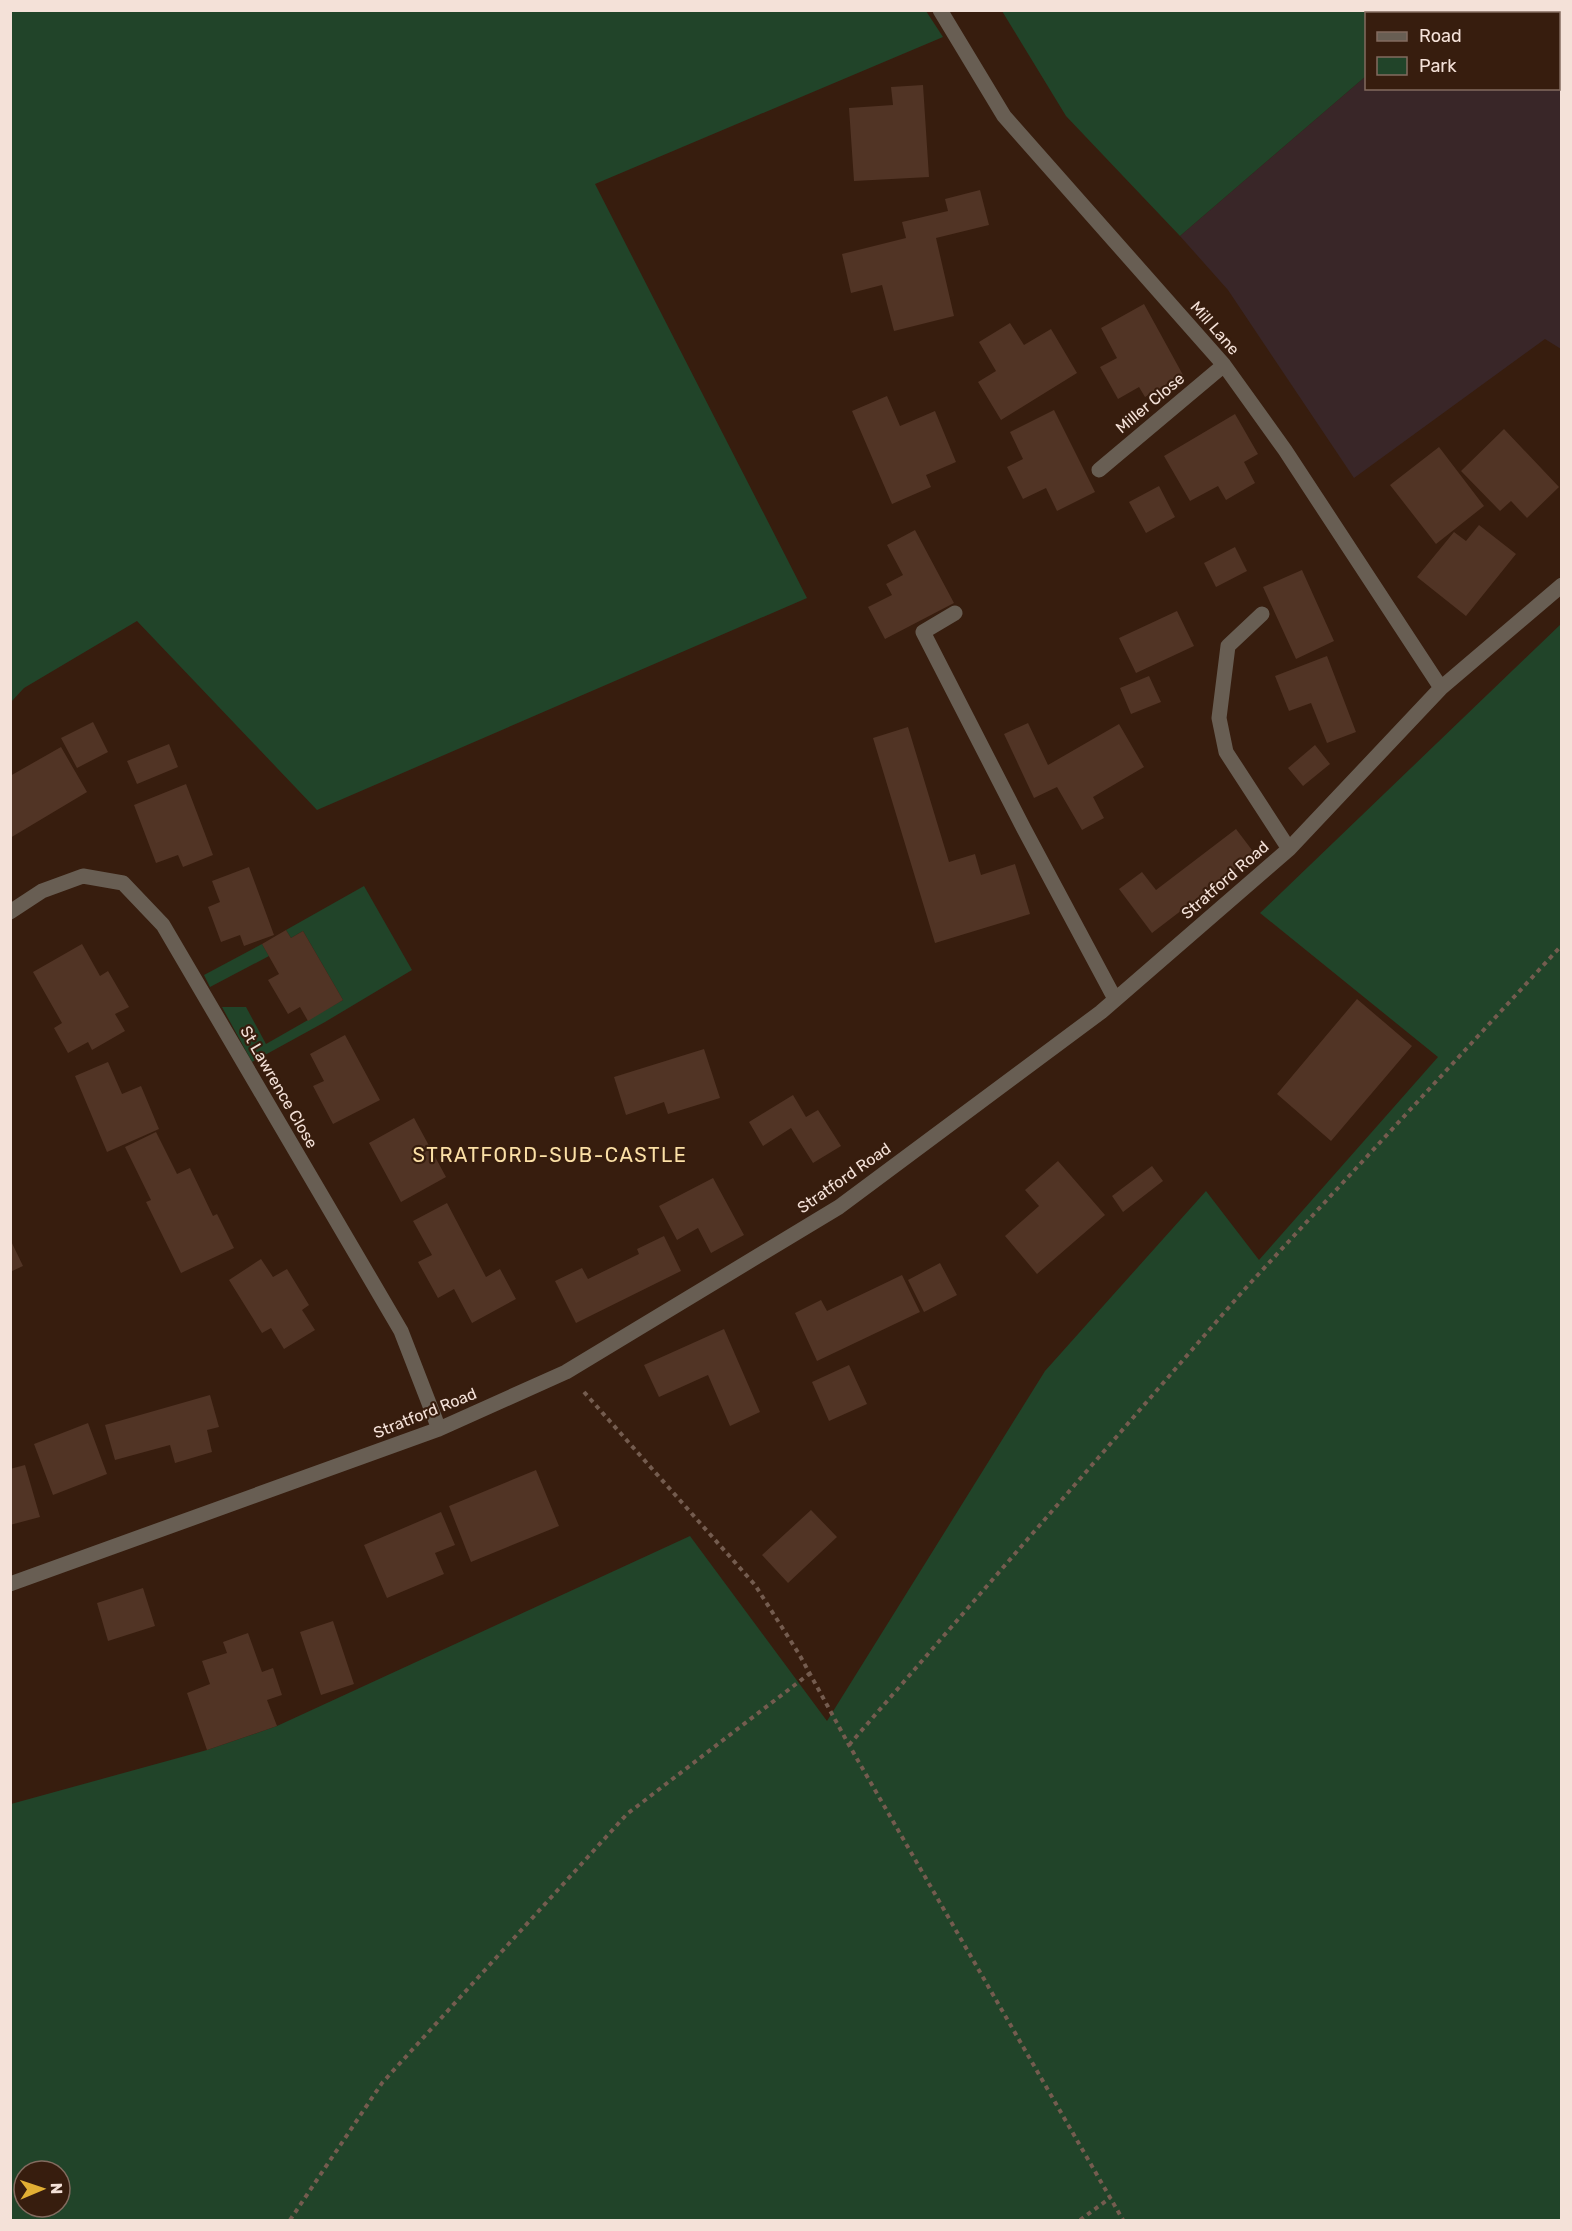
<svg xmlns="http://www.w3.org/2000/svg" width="1572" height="2231" viewBox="0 0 1572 2231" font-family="Rubik,sans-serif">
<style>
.education{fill:#392628}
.green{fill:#214429;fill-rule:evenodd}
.building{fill:#513425}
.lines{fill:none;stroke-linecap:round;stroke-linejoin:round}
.path{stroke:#745c4f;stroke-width:4;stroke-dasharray:4.5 4.5;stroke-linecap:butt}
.minor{stroke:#685e53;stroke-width:15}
.labels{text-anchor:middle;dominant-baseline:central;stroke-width:4.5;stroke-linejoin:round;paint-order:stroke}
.street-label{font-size:16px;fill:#f4e1d8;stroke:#371d0e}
.quarter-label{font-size:20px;letter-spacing:1.5px;fill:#fce0a6;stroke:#371d0e}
</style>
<rect width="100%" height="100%" fill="#371d0e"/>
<!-- education -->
<path class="education" d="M1443 10 1561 11V349L1545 339 1354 478 1228 290 1180 236 1366 76V88H1558V14L1440 13Z"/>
<!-- green -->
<path class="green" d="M11 10 926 11 943 37 595 184 807 598 317 810 137 621 24 688 11 702Z
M1002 11H1443L1440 14H1366V76L1180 236 1066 116Z
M1561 624V2220H11V1804L207 1750 277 1726 690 1536 827 1721 1045 1371 1206 1191 1259 1260 1438 1057 1260 913ZM24 2171H60V2207H24Z
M364 886 412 970 325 1022 252 1062 222 1007H246L266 1044 343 1000 303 931 291 938 286 930Z
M262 944 269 956 210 987 204 975Z"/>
<!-- building -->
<path class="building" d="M1562 38V91L1558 90V42Z
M923 85 929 177 854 181 849 108 893 105 891 87Z
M980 190 989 225 936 238 954 316 894 331 882 285 851 293 842 254 906 238 902 222 948 211 945 199Z
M1144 304 1183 375 1145 397 1139 387 1118 399 1100 367 1117 358 1101 328Z
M1010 323 1024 345 1051 329 1077 373 1001 420 978 382 996 371 979 342Z
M887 396 900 426 935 411 956 462 926 475 931 487 892 504 852 411Z
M1054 410 1095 492 1057 511 1046 488 1023 499 1007 467 1023 459 1010 432Z
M1235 414 1258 454 1244 462 1255 483 1226 500 1218 486 1190 501 1164 456Z
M1504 429 1559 487 1527 518 1511 501 1500 511 1461 471Z
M1439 447 1484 506 1436 544 1390 485Z
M1159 486 1175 517 1146 533 1129 502Z
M1479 525 1516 554 1466 616 1417 577 1454 532 1466 541Z
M915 530 954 603 885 639 868 607 892 595 886 584 903 575 887 545Z
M1235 547 1247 571 1216 587 1204 563Z
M1302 570 1334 641 1296 659 1263 587Z
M1177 611 1194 646 1136 673 1119 638Z
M1327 656 1356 732 1327 743 1311 703 1289 711 1275 676Z
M1149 676 1161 702 1131 714 1120 688Z
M93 722 108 752 77 768 61 738Z
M1028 723 1048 765 1119 724 1144 767 1093 797 1104 818 1082 830 1057 787 1034 798 1004 734Z
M908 727 949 862 975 854 981 875 1015 864 1030 914 935 943 873 738Z
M169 744 178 767 137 784 127 761Z
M1315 745 1330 764 1303 786 1288 768Z
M61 747 87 792 10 838V776Z
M186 784 213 855 183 867 178 855 156 863 134 805Z
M1236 829 1255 854 1152 933 1119 889 1142 872 1156 890Z
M249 867 274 935 244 946 240 935 221 942 208 907 220 902 212 881Z
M286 930 291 938 303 931 343 1000 308 1021 300 1007 288 1014 268 980 279 974 262 944Z
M82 944 100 976 108 971 129 1007 115 1014 125 1031 92 1050 88 1042 68 1053 54 1028 62 1023 33 972Z
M1357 999 1412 1046 1331 1141 1277 1094Z
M345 1035 380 1100 333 1124 313 1086 324 1081 310 1054Z
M704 1049 720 1098 668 1114 664 1102 626 1115 614 1077Z
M108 1062 122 1094 141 1086 159 1129 107 1152 75 1076Z
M793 1095 806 1117 818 1110 841 1146 813 1163 791 1128 763 1146 749 1122Z
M414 1118 446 1177 401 1202 369 1143Z
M156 1132 177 1174 190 1168 213 1216 217 1214 234 1248 181 1273 146 1202 151 1200 125 1147Z
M1058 1161 1105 1215 1037 1274 1005 1236 1039 1206 1025 1190Z
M1152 1166 1163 1181 1123 1212 1112 1196Z
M713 1178 744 1235 711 1253 698 1228 677 1240 659 1206Z
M447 1203 486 1277 500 1269 516 1299 472 1323 454 1289 438 1298 418 1262 432 1255 413 1221Z
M664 1236 681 1271 576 1323 555 1281 582 1268 588 1279 639 1254 637 1249Z
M10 1239 23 1266 10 1272Z
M261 1259 273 1277 287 1269 309 1305 302 1310 315 1330 284 1349 271 1328 262 1333 229 1280Z
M940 1263 957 1295 924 1312 908 1280Z
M902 1275 920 1312 817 1361 795 1313 821 1300 827 1311Z
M724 1329 760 1412 730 1426 708 1375 659 1397 644 1365Z
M849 1365 867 1404 829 1421 812 1382Z
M210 1395 219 1427 207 1430 212 1452 175 1463 170 1445 115 1460 105 1425Z
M88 1423 107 1474 53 1495 34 1444Z
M25 1465 40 1517 10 1525V1469Z
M536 1470 559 1526 471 1562 449 1506Z
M811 1510 837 1537 788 1583 762 1555Z
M441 1512 455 1545 435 1553 444 1574 387 1598 364 1545Z
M143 1588 155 1626 108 1641 97 1603Z
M333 1621 354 1684 321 1695 300 1632Z
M248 1633 262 1672 273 1668 282 1695 267 1700 277 1726 207 1750 187 1693 210 1684 202 1661 227 1653 223 1642Z"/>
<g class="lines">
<!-- path -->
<path class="path" d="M584 1392 755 1585 799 1654 849 1745 1123 2220
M849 1745 1243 1291 1562 945
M290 2220 382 2083 627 1814 809 1674
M1080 2220 1110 2198"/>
<!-- minor -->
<path class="minor" d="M940 10 1004 116 1224 365 1285 450 1441 688
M1099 470 1224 365
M955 613 923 632 1024 829 1115 999
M1262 614 1228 646 1219 718 1226 752 1289 849
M10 912 42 891 83 876 123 883 163 925 401 1331 439 1429
M10 1584 439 1429 566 1372 839 1207 1101 1012 1289 849 1441 688 1562 585"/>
</g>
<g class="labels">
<!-- street labels -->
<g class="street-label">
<text transform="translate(1215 328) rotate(49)">Mill Lane</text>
<text transform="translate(1150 403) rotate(-40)">Miller Close</text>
<text transform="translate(1225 880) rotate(-41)">Stratford Road</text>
<text transform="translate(279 1087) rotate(60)">St Lawrence Close</text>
<text transform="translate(844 1178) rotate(-35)">Stratford Road</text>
<text transform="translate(425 1413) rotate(-22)">Stratford Road</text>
</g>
<!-- quarter labels -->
<g class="quarter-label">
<text x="550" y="1155">STRATFORD-SUB-CASTLE</text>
</g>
</g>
<!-- border -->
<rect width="1572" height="2231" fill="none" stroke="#f4e1d8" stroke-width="24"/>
<!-- legend -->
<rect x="1365" y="12" width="195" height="78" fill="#371d0e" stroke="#836b5f" stroke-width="1.5"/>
<rect x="1377" y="32" width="30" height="9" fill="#685e53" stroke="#836b5f" stroke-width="1.5"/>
<text x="1419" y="42" font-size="18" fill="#f4e1d8">Road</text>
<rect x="1377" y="57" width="30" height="18" fill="#214429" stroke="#836b5f" stroke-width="1.5"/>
<text x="1419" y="72" font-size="18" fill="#f4e1d8">Park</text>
<!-- north arrow -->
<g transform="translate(42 2189) rotate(88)"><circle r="28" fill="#371d0e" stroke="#836b5f" stroke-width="1.5"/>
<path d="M0-4.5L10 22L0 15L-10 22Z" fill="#e2af34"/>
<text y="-9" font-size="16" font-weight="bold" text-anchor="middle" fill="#f4e1d8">N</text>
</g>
</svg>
